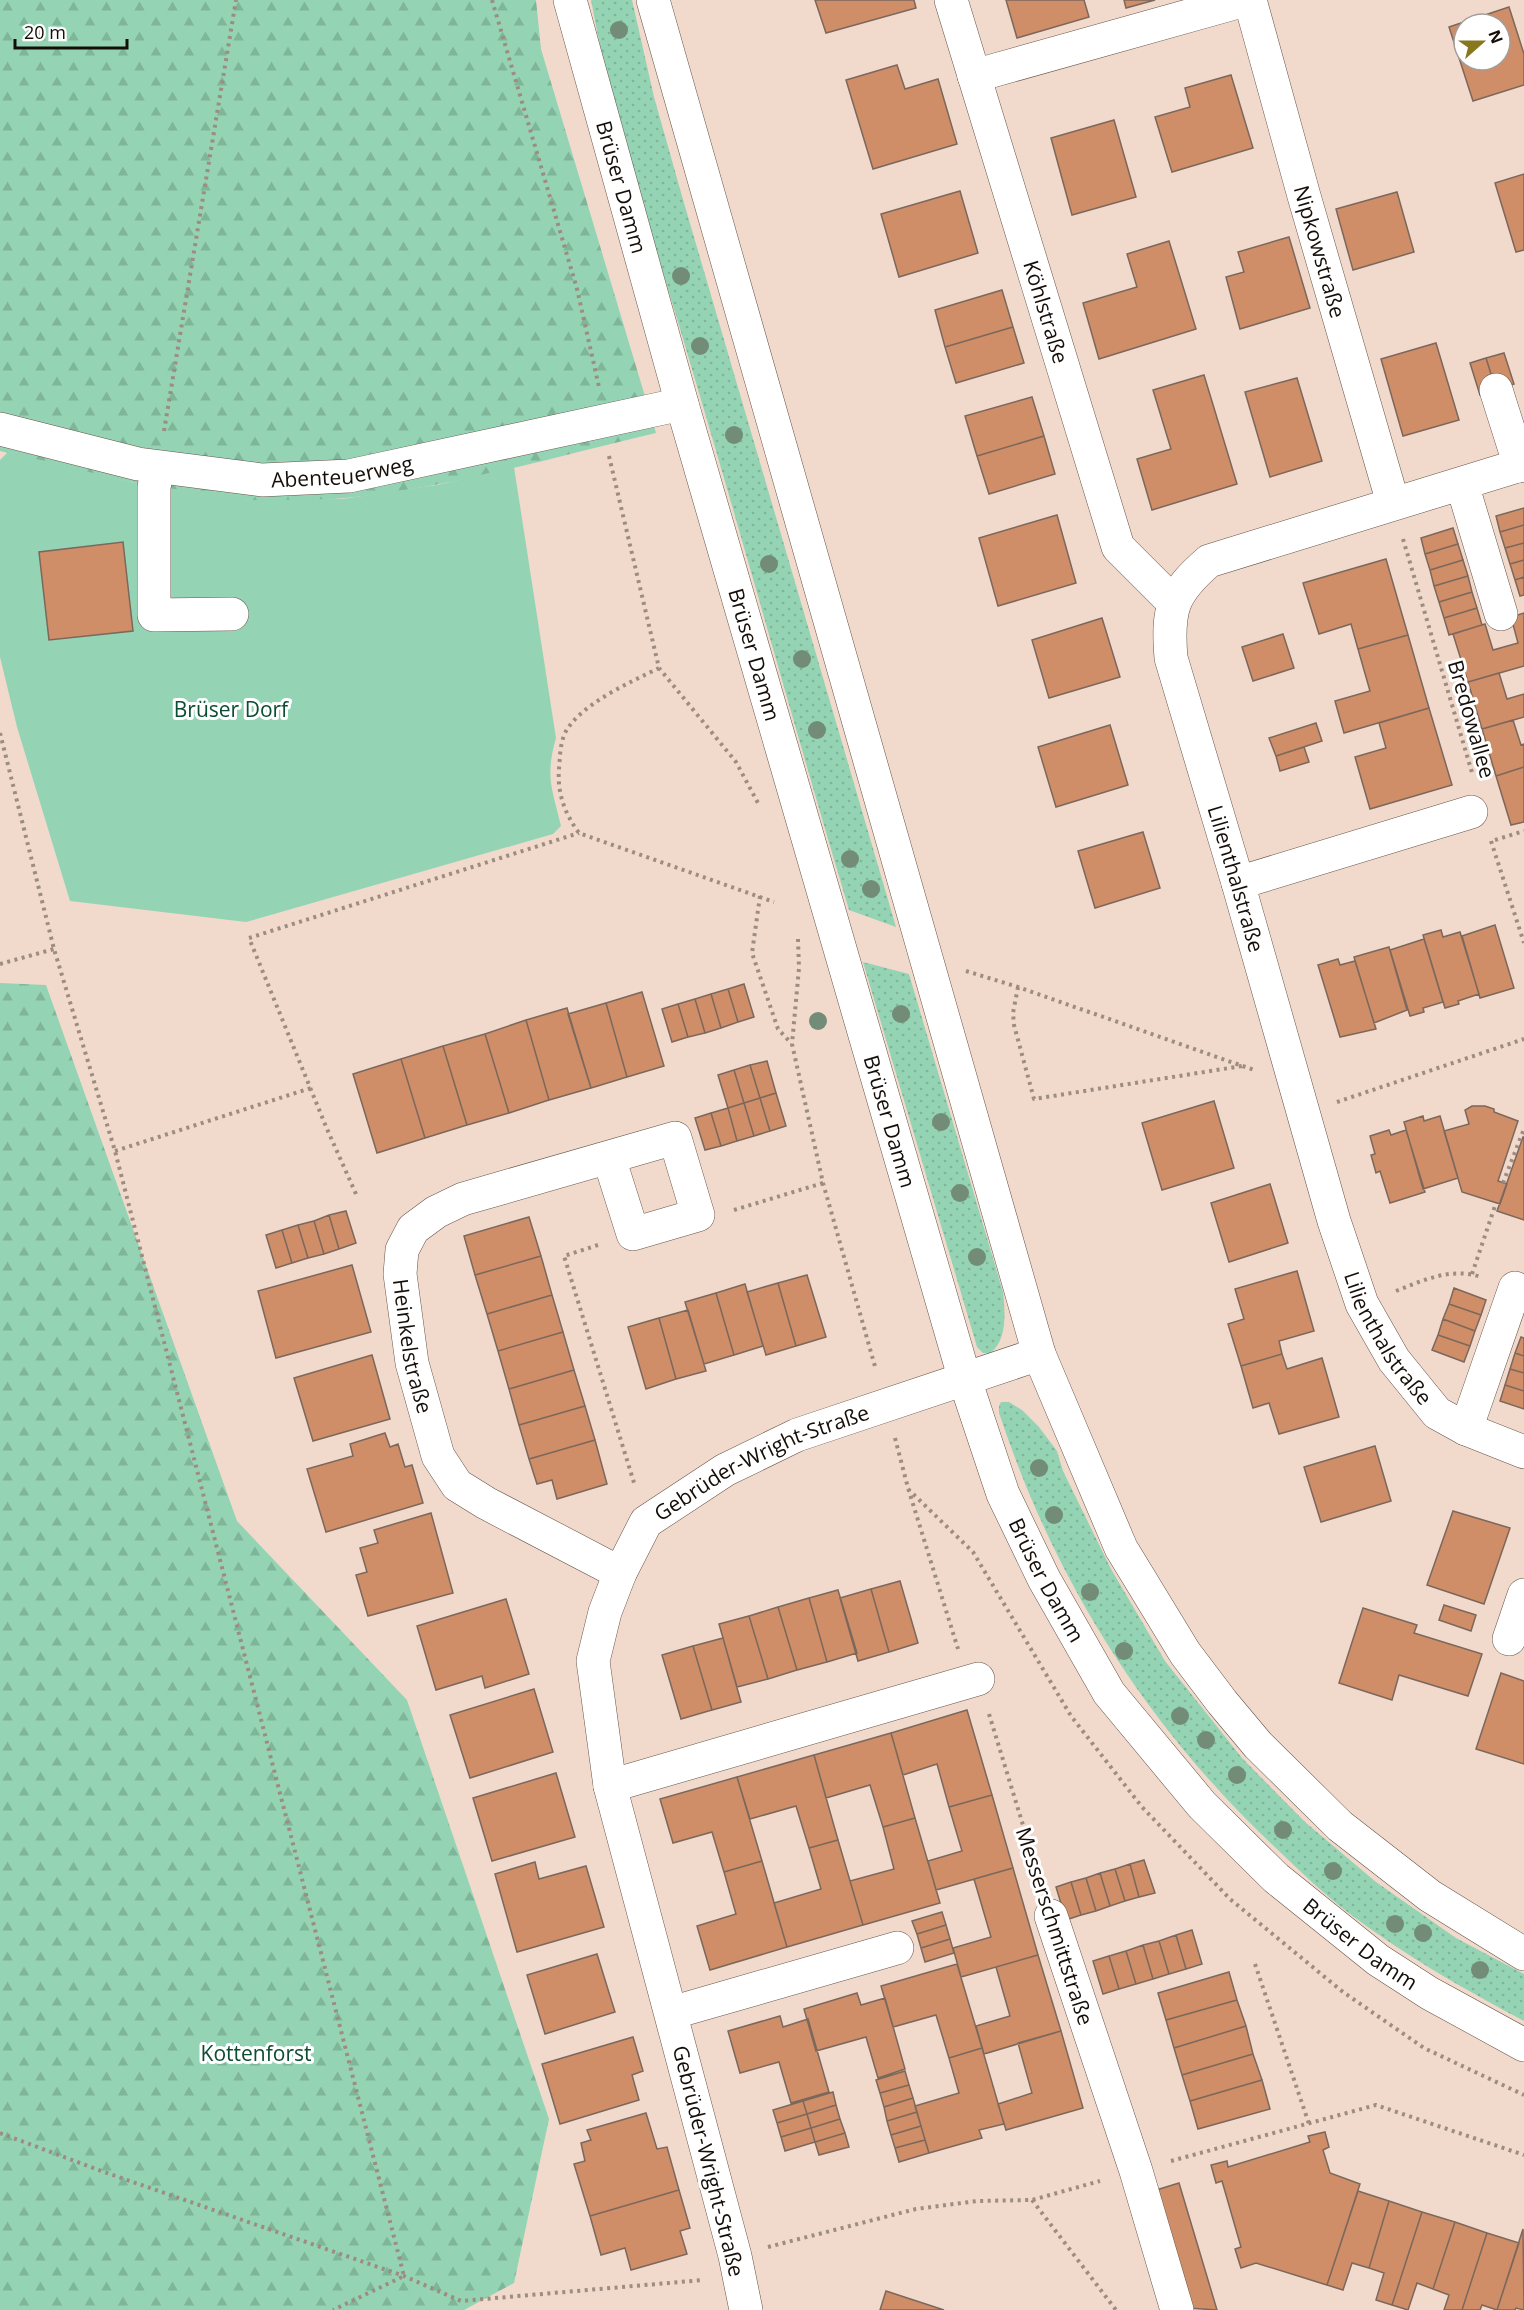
<svg xmlns="http://www.w3.org/2000/svg" width="1524" height="2310" viewBox="0 0 1524 2310" font-family="'Open Sans',sans-serif">
<style>
.grass{fill:url(#grass-dots)}
.forest{fill:url(#forest-firs)}
.park{fill:#94d4b4}
.building{fill:#cf8e67;stroke:#7c675c;stroke-width:1.5;fill-rule:evenodd}
.lines{fill:none;stroke-linecap:round;stroke-linejoin:round}
.minor-casing{stroke:#675348;stroke-width:34}
.path{stroke:#9c8c81;stroke-width:4;stroke-dasharray:3 4.5;stroke-linecap:butt}
.minor{stroke:#fff;stroke-width:33}
.tree{fill:#728c78}
.labels{text-anchor:middle;dominant-baseline:central;stroke-width:6;stroke-linejoin:round;paint-order:stroke}
.street-label{font-size:21px;fill:#140d08;stroke:#fff}
.park-label{font-size:21px;fill:#0b4c33;stroke:#fff}
</style>
<defs>
<pattern id="grass-dots" width="8" height="8" patternUnits="userSpaceOnUse" patternTransform="scale(1.5)"><rect width="8" height="8" fill="#94d4b4"/><path d="M2 2h.1M6 6h.1" fill="none" stroke="#7fb599" stroke-width="1.8" stroke-linecap="round"/></pattern>
<pattern id="forest-firs" width="22" height="20" patternUnits="userSpaceOnUse" patternTransform="scale(1.5)"><rect width="22" height="20" fill="#94d4b4"/><path d="M5 1l3.5 6h-7zM16 11l3.5 6h-7z" fill="#7fb599"/></pattern>
</defs>
<rect width="100%" height="100%" fill="#f1dacc"/>
<!-- grass -->
<path class="grass" d="M591 0H632L654 97 684 203 896 927 849 910C796 733 747 554 694 376 658 251 614 128 591 0Z
M863 962 909 974 1003 1292C1005 1310 1008 1341 990 1353H983L977 1347Z
M1001 1402H1009L1022 1410 1039 1427 1057 1451 1063 1471 1111 1569 1165 1661 1242 1758 1305 1822 1376 1882 1456 1938 1524 1974V2021C1464 1989 1404 1955 1350 1914 1325 1895 1302 1873 1279 1851 1148 1729 1055 1582 999 1413V1406Z"/>
<!-- forest -->
<path class="forest" d="M0 0H536L541 49 656 433C528 463 382 509 250 500 165 494 82 471 0 451Z
M0 983 46 985 237 1521 407 1700 549 2119 514 2283 464 2310H0Z"/>
<!-- park -->
<path class="park" d="M8 452 134 483 250 500 342 499 437 485 514 467 556 738C545 777 552 788 561 826L553 834 246 922 70 901 17 727 0 657V460Z"/>
<!-- building -->
<path class="building" d="M815 0H914L916 8 826 33Z
M1006 0H1084L1089 17 1017 38Z
M1124 0H1155L1126 8Z
M1509 7 1524 54V85L1473 101 1449 27ZM1464 24H1500V60H1464Z
M897 65 905 89 938 79 957 144 873 169 846 80Z
M1231 75 1253 148 1172 172 1155 117 1190 107 1185 88Z
M1114 120 1136 197 1072 215 1051 138Z
M1524 174V250L1516 252 1495 183Z
M960 191 978 253 899 277 881 214Z
M1397 192 1414 252 1353 270 1336 209Z
M1289 237 1310 308 1240 329 1226 277 1244 272 1238 252Z
M1169 241 1196 329 1099 359 1083 303 1137 287 1127 254Z
M1002 290 1013 327 945 347 935 310Z
M1013 327 1024 363 956 383 945 347Z
M1436 343 1459 420 1403 436 1381 359Z
M1504 353 1514 384 1496 390 1486 358Z
M1486 358 1496 390 1480 395 1470 363Z
M1204 375 1237 484 1152 510 1137 459 1171 449 1153 390Z
M1297 378 1322 461 1270 477 1245 392Z
M1032 397 1044 436 977 456 965 416Z
M1044 436 1055 474 989 494 977 456Z
M1524 508V525L1500 532 1496 516Z
M1057 515 1076 583 998 606 979 538Z
M1524 525V543L1505 548 1500 532Z
M1453 528 1458 544 1425 554 1421 538Z
M123 542 133 631 49 640 39 552Z
M1524 543V560L1510 564 1505 548Z
M1458 544 1463 560 1430 570 1425 554Z
M1386 559 1408 635 1358 649 1351 624 1319 634 1303 583Z
M1463 560 1468 576 1434 586 1430 570Z
M1524 560V577L1515 580 1510 564Z
M1468 576 1472 592 1439 602 1434 586Z
M1524 577V595L1520 596 1515 580Z
M1472 592 1477 608 1444 618 1439 602Z
M1477 608 1482 625 1449 635 1444 618Z
M1524 613V666L1468 682 1453 634 1485 624 1493 650 1518 643 1511 617Z
M1102 618 1120 677 1049 698 1032 640Z
M1283 634 1294 668 1253 681 1242 647Z
M1408 635 1429 708 1344 733 1335 701 1370 691 1358 649Z
M1499 673 1507 699 1524 694V717L1482 729 1468 682Z
M1429 708 1452 785 1370 809 1355 757 1386 748 1379 723Z
M1513 720 1521 745 1524 744V767L1496 776 1482 729Z
M1316 723 1322 741 1276 756 1269 738Z
M1110 725 1128 785 1056 807 1038 747Z
M1304 747 1309 762 1280 771 1276 756Z
M1524 767V822L1511 825 1496 776Z
M1143 832 1160 888 1095 908 1078 851Z
M1495 925 1514 988 1480 998 1462 936Z
M1441 930 1443 937 1460 932 1479 994 1458 1001 1459 1004 1445 1008 1423 935Z
M1424 939 1443 1002 1423 1008 1424 1012 1410 1016 1390 950Z
M1389 947 1407 1010 1374 1023 1354 957Z
M1338 959 1340 965 1355 961 1376 1029 1340 1037 1318 965Z
M744 984 754 1017 738 1022 728 989Z
M728 989 738 1022 721 1028 711 994Z
M642 992 664 1066 627 1077 606 1003Z
M711 994 721 1028 705 1033 695 999Z
M695 999 705 1033 688 1037 678 1004Z
M606 1003 627 1077 591 1088 568 1014Z
M678 1004 688 1037 672 1042 662 1009Z
M567 1008 591 1088 549 1100 526 1020Z
M526 1020 549 1100 509 1113 485 1034Z
M485 1034 509 1113 467 1125 443 1046Z
M443 1046 467 1125 425 1138 401 1059Z
M401 1059 425 1138 377 1153 353 1074Z
M767 1061 776 1093 760 1098 750 1065Z
M750 1065 760 1098 744 1103 734 1070Z
M734 1070 744 1103 728 1108 718 1075Z
M776 1093 786 1126 770 1131 760 1098Z
M760 1098 770 1131 754 1136 744 1103Z
M1214 1101 1234 1168 1162 1190 1142 1123Z
M744 1103 754 1136 737 1141 728 1108Z
M1472 1106H1485L1494 1109V1112L1518 1121 1498 1181 1507 1184 1500 1204 1462 1192 1444 1131 1469 1124 1465 1110Z
M728 1108 737 1141 721 1146 711 1113Z
M711 1113 721 1146 705 1150 695 1118Z
M1423 1116 1424 1121 1440 1116 1458 1178 1423 1189 1404 1122Z
M1389 1130 1391 1135 1406 1130 1425 1192 1390 1203 1380 1171 1376 1173 1371 1155 1375 1154 1370 1136Z
M1523 1137H1524V1220L1497 1211Z
M1270 1184 1288 1243 1229 1262 1211 1203Z
M346 1211 356 1243 339 1249 329 1215Z
M329 1215 339 1249 324 1254 314 1221Z
M529 1217 541 1256 475 1275 464 1236Z
M314 1221 324 1254 308 1258 298 1225Z
M298 1225 308 1258 292 1263 282 1230Z
M282 1230 292 1263 276 1268 266 1235Z
M541 1256 552 1295 487 1314 475 1275Z
M352 1265 371 1332 276 1358 258 1291Z
M1297 1271 1314 1331 1279 1341 1282 1354 1241 1366 1228 1324 1244 1319 1235 1289Z
M807 1275 826 1337 796 1346 778 1283Z
M778 1283 796 1346 766 1355 747 1292Z
M745 1284 763 1346 734 1355 716 1293Z
M1454 1288 1486 1300 1481 1315 1449 1304Z
M716 1293 734 1355 704 1364 685 1302Z
M552 1295 563 1332 498 1351 487 1314Z
M1449 1304 1481 1315 1475 1331 1443 1319Z
M688 1310 706 1371 676 1379 659 1318Z
M659 1318 676 1379 646 1389 628 1327Z
M1443 1319 1475 1331 1470 1346 1438 1335Z
M563 1332 574 1370 509 1389 498 1351Z
M1438 1335 1470 1346 1464 1362 1432 1350Z
M1521 1337 1524 1338V1356L1515 1353Z
M1515 1353 1524 1356V1373L1510 1369Z
M1282 1354 1287 1369 1322 1358 1339 1417 1279 1434 1269 1403 1253 1408 1241 1366Z
M372 1355 390 1419 313 1441 294 1378Z
M1510 1369 1524 1373V1391L1505 1385Z
M574 1370 585 1406 519 1425 509 1389Z
M1505 1385 1524 1391V1409L1500 1401Z
M585 1406 595 1440 529 1459 519 1425Z
M385 1433 390 1447 398 1444 405 1467 412 1465 423 1503 326 1532 307 1469 353 1456 350 1444Z
M595 1440 607 1484 557 1499 552 1480 537 1484 529 1459Z
M1375 1446 1391 1501 1321 1522 1304 1467Z
M1453 1511 1510 1528 1484 1604 1427 1585Z
M431 1513 453 1593 368 1616 356 1575 367 1572 360 1548 378 1543 374 1530Z
M900 1581 918 1643 889 1652 871 1589Z
M871 1589 889 1652 858 1661 840 1598Z
M838 1590 857 1653 827 1662 809 1598Z
M809 1598 827 1662 797 1670 778 1607Z
M506 1599 529 1674 485 1688 482 1676 436 1690 417 1626Z
M1444 1605 1476 1615 1471 1631 1439 1620Z
M778 1607 797 1670 768 1679 749 1616Z
M1363 1608 1417 1625 1414 1633 1482 1654 1468 1696 1399 1675 1392 1700 1339 1683Z
M749 1616 768 1679 737 1687 719 1624Z
M723 1638 741 1702 712 1710 693 1646Z
M693 1646 712 1710 681 1719 662 1655Z
M1501 1673 1524 1681V1764L1476 1749Z
M534 1689 553 1752 470 1778 450 1715Z
M967 1710 992 1795 949 1807 937 1764 903 1775 891 1733Z
M891 1733 915 1818 883 1827 870 1785 826 1798 814 1755Z
M814 1755 838 1840 809 1848 796 1806 750 1819 737 1777Z
M556 1773 575 1837 492 1861 473 1798Z
M737 1777 762 1861 724 1872 712 1832 673 1843 660 1799Z
M992 1795 1013 1868 936 1890 928 1861 962 1851 949 1807Z
M915 1818 940 1903 863 1925 850 1881 894 1869 883 1827Z
M838 1840 863 1925 787 1947 774 1903 821 1889 809 1848Z
M1144 1860 1155 1893 1139 1897 1130 1864Z
M762 1861 787 1947 710 1970 697 1926 736 1914 724 1872Z
M535 1862 539 1879 586 1866 604 1927 517 1952 495 1874Z
M1130 1864 1139 1897 1125 1901 1115 1869Z
M1013 1868 1038 1955 961 1977 953 1948 991 1937 974 1879Z
M1115 1869 1125 1901 1110 1906 1100 1873Z
M1100 1873 1110 1906 1096 1911 1086 1878Z
M1086 1878 1096 1911 1081 1915 1071 1882Z
M1071 1882 1081 1915 1066 1920 1056 1887Z
M942 1912 946 1925 917 1934 912 1921Z
M946 1925 950 1939 921 1948 917 1934Z
M1192 1930 1202 1964 1186 1969 1176 1935Z
M1176 1935 1186 1969 1169 1974 1159 1941Z
M950 1939 954 1953 925 1962 921 1948Z
M1159 1941 1169 1974 1153 1979 1143 1945Z
M1143 1945 1153 1979 1136 1984 1126 1951Z
M1126 1951 1136 1984 1119 1989 1109 1956Z
M597 1954 615 2012 545 2034 527 1975Z
M1038 1955 1061 2031 984 2054 976 2026 1010 2016 996 1967Z
M1109 1956 1119 1989 1103 1994 1093 1961Z
M957 1964 982 2048 949 2058 936 2015 893 2027 881 1986Z
M1229 1972 1237 2000 1166 2020 1158 1993Z
M857 1993 861 2005 885 1998 905 2069 878 2078 866 2037 816 2051 804 2009Z
M1237 2000 1246 2026 1174 2048 1166 2020Z
M780 2016 783 2027 808 2019 829 2092 791 2103 779 2062 740 2073 728 2031Z
M1246 2026 1253 2054 1182 2075 1174 2048Z
M1061 2031 1083 2108 1006 2130 998 2104 1032 2093 1018 2043Z
M633 2037 643 2071 632 2075 639 2100 560 2124 542 2064Z
M982 2048 1004 2124 979 2130 982 2138 929 2153 915 2106 959 2093 949 2058Z
M1253 2054 1262 2080 1190 2101 1182 2075Z
M905 2071 909 2085 880 2093 876 2080Z
M1262 2080 1270 2109 1198 2129 1190 2101Z
M909 2085 913 2098 884 2107 880 2093Z
M833 2092 836 2105 807 2114 803 2101Z
M913 2098 917 2112 887 2121 884 2107Z
M803 2101 807 2114 777 2123 773 2110Z
M836 2105 840 2119 811 2128 807 2114Z
M917 2112 921 2126 891 2135 887 2121Z
M646 2113 657 2149 667 2147 679 2190 590 2216 574 2164 585 2161 581 2143 591 2140 587 2130Z
M807 2114 811 2128 781 2137 777 2123Z
M840 2119 845 2133 815 2142 811 2128Z
M921 2126 925 2140 895 2148 891 2135Z
M811 2128 815 2142 785 2151 781 2137Z
M1325 2132 1329 2147 1323 2150 1330 2173 1360 2184 1327 2285 1256 2263 1241 2268 1235 2249 1241 2247 1222 2181 1216 2183 1211 2165 1227 2161 1228 2167 1310 2142 1308 2136Z
M845 2133 849 2147 819 2155 815 2142Z
M925 2140 929 2153 899 2162 895 2148Z
M1179 2183 1217 2310 1188 2308 1153 2191Z
M679 2190 690 2228 680 2231 687 2254 631 2270 625 2248 601 2255 590 2216Z
M1358 2191 1389 2201 1369 2268 1352 2263 1343 2290 1327 2285Z
M1389 2201 1422 2212 1392 2305 1376 2300 1384 2273 1369 2268Z
M1422 2212 1455 2222 1433 2289 1417 2283 1408 2310 1392 2305Z
M1455 2222 1487 2233 1462 2310H1444L1449 2295 1433 2289Z
M1523 2229 1524 2310 1516 2308 1515 2310H1497Z
M1487 2233 1519 2243 1497 2310 1482 2305 1480 2310H1462Z
M886 2291 944 2310H880Z"/>
<g class="lines">
<defs>
<g id="minor">
<path id="s1" d="M570 0 682 404 965 1380 1003 1494 1044 1579 1109 1693 1202 1805 1276 1878 1378 1960 1429 1993 1524 2045"/>
<path d="M653 0 1039 1354 1121 1548 1185 1653 1222 1702 1258 1745 1340 1826 1430 1896 1524 1954"/>
<path id="s2" d="M951 0 1118 547 1174 603"/>
<path id="s3" d="M1250 0 1304 196 1393 503"/>
<path d="M974 76 1245 0"/>
<path d="M1496 390 1520 466"/>
<path id="s4" d="M0 429 138 464 262 480 349 476 682 404"/>
<path id="s5" d="M1524 464 1209 561C1172 593 1167 609 1171 658L1238 883 1334 1221 1362 1304 1394 1360 1437 1413 1466 1429 1524 1452"/>
<path d="M158 468 154 487V615L232 614"/>
<path d="M1462 484 1501 614"/>
<path d="M1238 883 1471 812"/>
<path id="s6" d="M609 1158 633 1234 698 1215 675 1138 463 1199 436 1212 413 1229 402 1250 400 1274 412 1363 438 1456 457 1485 486 1503 620 1573"/>
<path d="M1466 1429 1515 1288"/>
<path d="M1509 1639 1524 1595"/>
<path d="M610 1786 978 1679"/>
<path d="M1051 1916 1136 2171 1177 2310"/>
<path d="M671 2013 897 1948"/>
<path id="s7" d="M746 2310 735 2256 610 1786 593 1661 605 1612 620 1573 646 1522 725 1470 797 1435 1039 1354"/>
</g>
</defs>
<!-- minor casing -->
<use href="#minor" class="minor-casing"/>
<!-- path -->
<path class="path" d="M492 0 577 289 599 387
M164 431 236 0
M609 456 659 668 736 762 758 803
M1403 539 1473 776
M659 668C631 682 580 704 565 733 560 744 560 757 559 769 557 793 565 814 579 833L774 902
M0 733 54 949 115 1151 404 2276 333 2310
M1495 840 1524 831
M1491 841 1524 943
M760 896 752 953 778 1029 791 1043
M798 939 799 968 792 1044 823 1183 876 1370
M0 964 54 949
M966 971 1018 987 1254 1070
M1018 987 1013 1013 1014 1025 1034 1099 1242 1066
M1337 1102 1524 1039
M115 1151 311 1088
M1503 1183 1524 1129
M356 1194 327 1129 249 938 579 833
M734 1210 823 1183
M598 1245 564 1256 635 1486
M1472 1274 1496 1203
M1396 1291C1424 1280 1451 1267 1481 1277
M895 1438 908 1488 958 1649
M908 1489 973 1552 1071 1716 1142 1807 1230 1899 1343 1992 1424 2048 1524 2095
M989 1714 1041 1884
M1255 1964 1309 2124
M0 2133 104 2172 404 2276 461 2301 703 2280
M1171 2161 1376 2105 1524 2155
M1032 2200 1116 2310
M768 2247 916 2209 977 2201 1032 2200 1100 2181"/>
<!-- minor -->
<use href="#minor" class="minor"/>
</g>
<!-- trees -->
<g class="tree">
<circle cx="619" cy="30" r="9"/>
<circle cx="681" cy="276" r="9"/>
<circle cx="700" cy="346" r="9"/>
<circle cx="734" cy="435" r="9"/>
<circle cx="769" cy="564" r="9"/>
<circle cx="802" cy="659" r="9"/>
<circle cx="817" cy="730" r="9"/>
<circle cx="850" cy="859" r="9"/>
<circle cx="871" cy="889" r="9"/>
<circle cx="901" cy="1014" r="9"/>
<circle cx="818" cy="1021" r="9"/>
<circle cx="941" cy="1122" r="9"/>
<circle cx="960" cy="1193" r="9"/>
<circle cx="977" cy="1257" r="9"/>
<circle cx="1039" cy="1468" r="9"/>
<circle cx="1054" cy="1515" r="9"/>
<circle cx="1090" cy="1592" r="9"/>
<circle cx="1124" cy="1651" r="9"/>
<circle cx="1180" cy="1716" r="9"/>
<circle cx="1206" cy="1740" r="9"/>
<circle cx="1237" cy="1775" r="9"/>
<circle cx="1283" cy="1830" r="9"/>
<circle cx="1333" cy="1871" r="9"/>
<circle cx="1395" cy="1924" r="9"/>
<circle cx="1423" cy="1933" r="9"/>
<circle cx="1480" cy="1970" r="9"/>
</g>
<g class="labels">
<!-- street labels -->
<g class="street-label">
<text stroke="none"><textPath href="#s1" startOffset="194">Brüser Damm</textPath></text>
<text stroke="none"><textPath href="#s3" startOffset="261">Nipkowstraße</textPath></text>
<text stroke="none"><textPath href="#s2" startOffset="326">Köhlstraße</textPath></text>
<text stroke="none"><textPath href="#s4" startOffset="348">Abenteuerweg</textPath></text>
<text stroke="none"><textPath href="#s1" startOffset="680">Brüser Damm</textPath></text>
<text transform="translate(1472 719) rotate(74)">Bredowallee</text>
<text stroke="none"><textPath href="#s5" startOffset="670">Lilienthalstraße</textPath></text>
<text stroke="none"><textPath href="#s1" startOffset="1166">Brüser Damm</textPath></text>
<text stroke="none"><textPath href="#s5" startOffset="1156">Lilienthalstraße</textPath></text>
<text stroke="none"><textPath href="#s6" startOffset="628">Heinkelstraße</textPath></text>
<text stroke="none"><textPath href="#s7" startOffset="948">Gebrüder-Wright-Straße</textPath></text>
<text stroke="none"><textPath href="#s1" startOffset="1652">Brüser Damm</textPath></text>
<text transform="translate(1055 1926) rotate(72)">Messerschmittstraße</text>
<text stroke="none"><textPath href="#s1" startOffset="2138">Brüser Damm</textPath></text>
<text transform="translate(709 2161) rotate(76)">Gebrüder-Wright-Straße</text>
</g>
<!-- park labels -->
<g class="park-label">
<text x="231" y="709">Brüser Dorf</text>
<text x="256" y="2053">Kottenforst</text>
</g>
</g>
<!-- north arrow -->
<g transform="translate(1482 42) rotate(69)"><circle r="28" fill="#ffffff" stroke="#a19e9c" stroke-width="1.5"/>
<path d="M0-4.5L10 22L0 15L-10 22Z" fill="#88771c"/>
<text y="-9" font-size="16" font-weight="bold" text-anchor="middle" fill="#140d08">N</text>
</g>
<!-- scale -->
<path d="M15 39v9h112v-9" fill="none" stroke="#140d08" stroke-width="3"/>
<text x="24" y="39" font-size="18" fill="#140d08" stroke="#ffffff" stroke-width="4.5" paint-order="stroke">20 m</text>
</svg>
